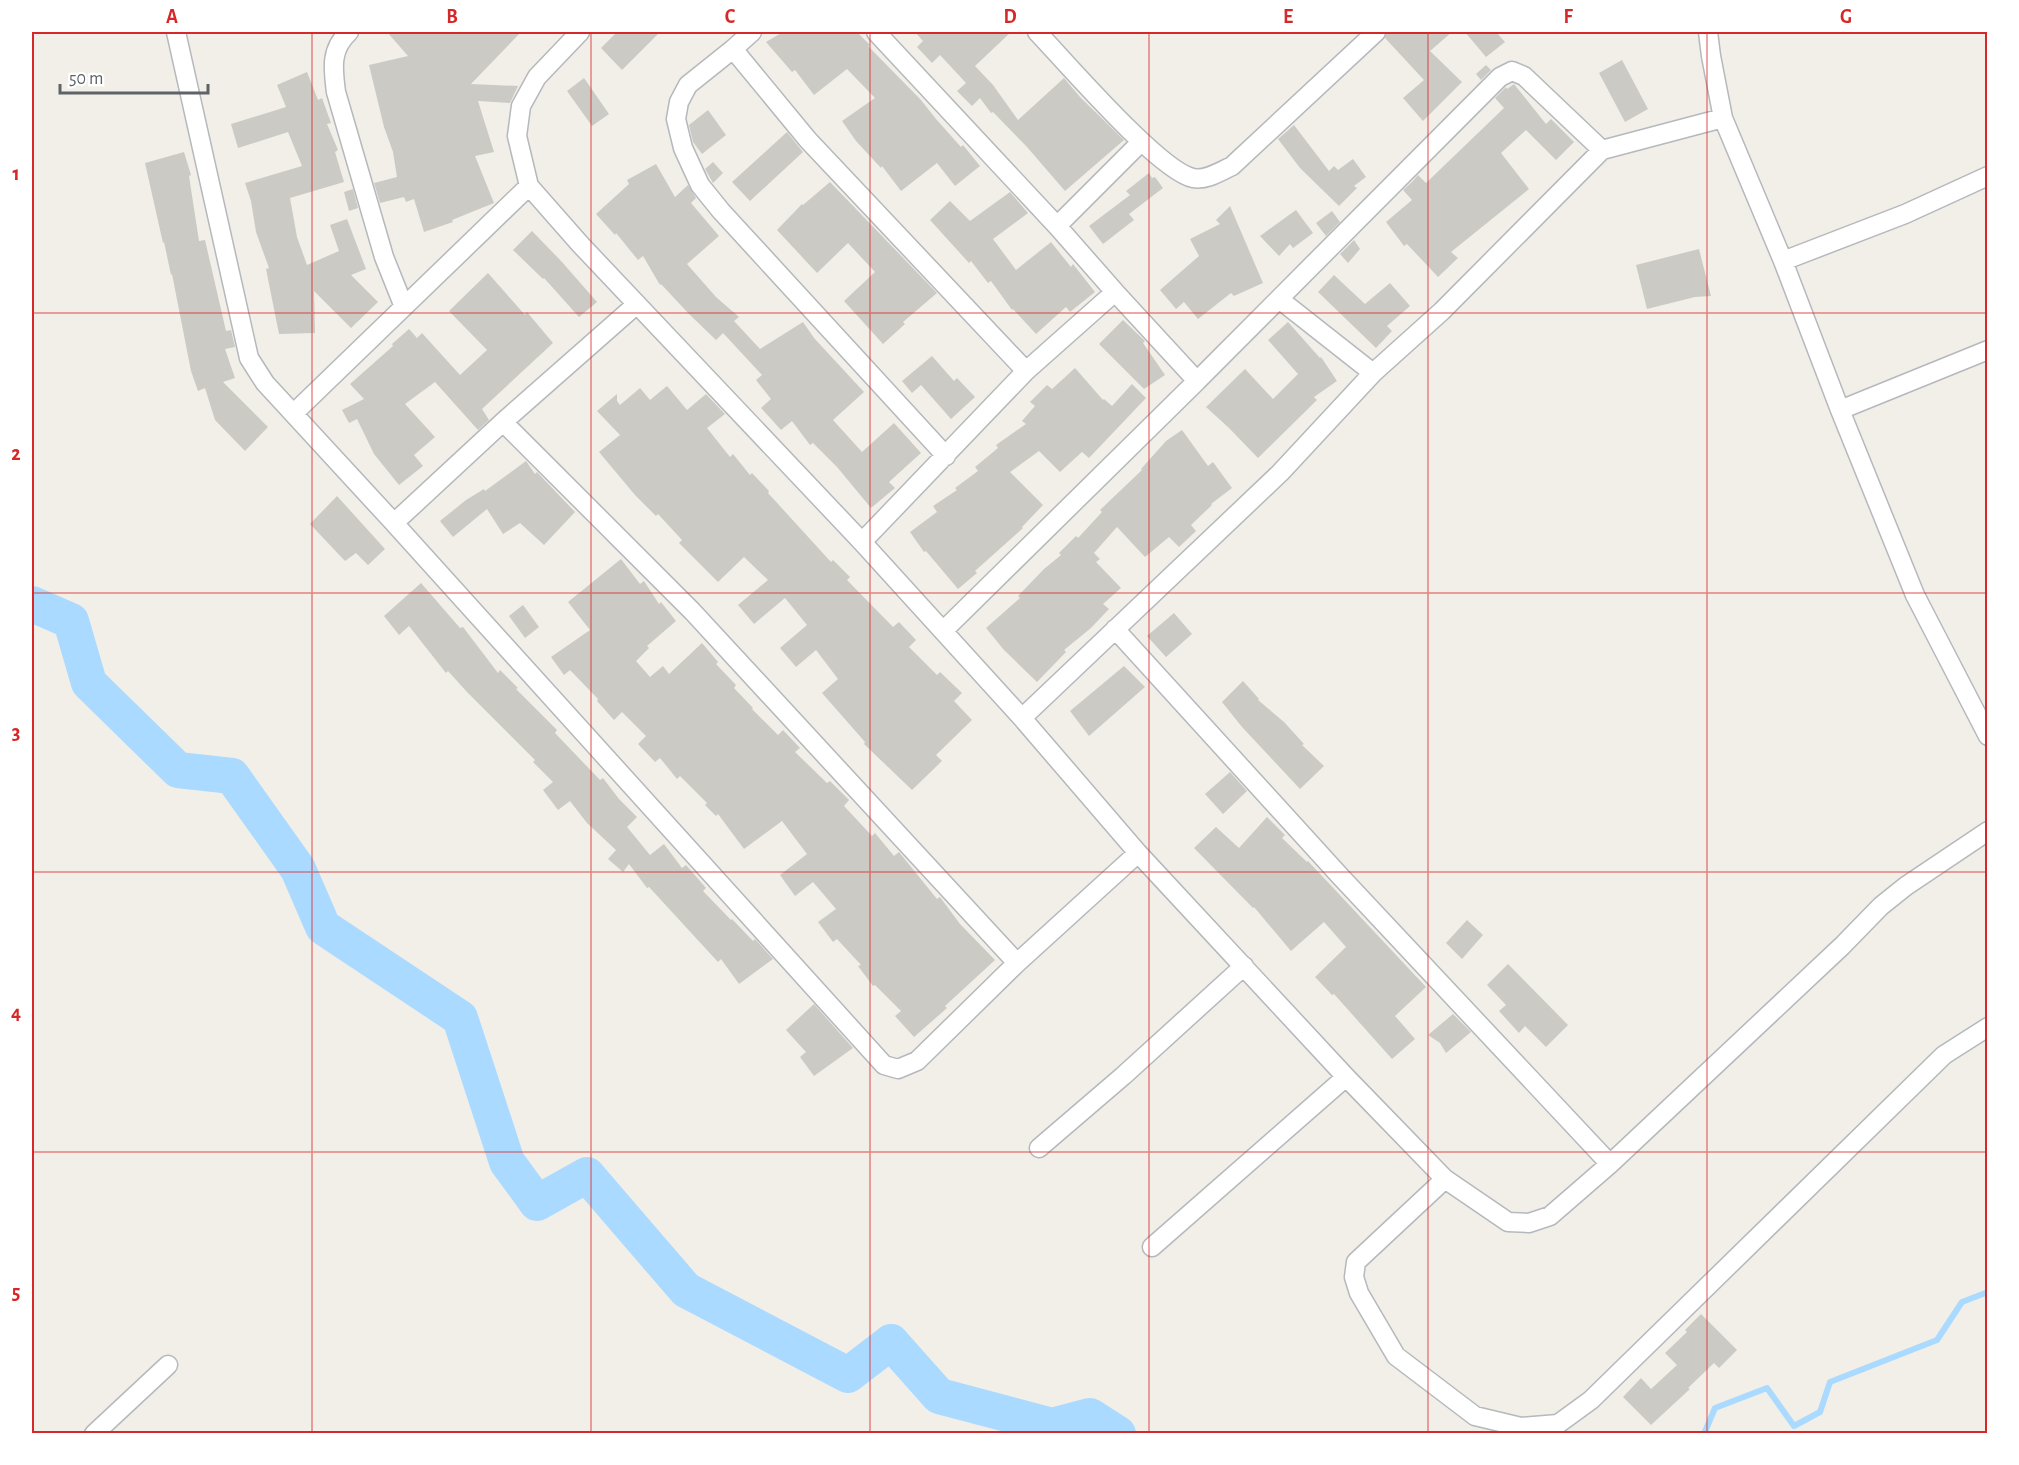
<svg xmlns="http://www.w3.org/2000/svg" width="2019" height="1465" viewBox="0 0 2019 1465" font-family="'Alegreya Sans',sans-serif">
<style>
.lines{fill:none;stroke-linecap:round;stroke-linejoin:round}
.stream{stroke:#aadaff;stroke-width:6}
.river{stroke:#aadaff;stroke-width:36}
.building{fill:#cccac5}
.street-casing{stroke:#b5b8bc;stroke-width:21}
.street{stroke:#fff;stroke-width:18}
.grid{fill:none;stroke:#d62828;stroke-width:1.5;stroke-opacity:0.55}
.neatline{fill:none;stroke:#d62828;stroke-width:2}
.grid-label{font-size:20px;text-anchor:middle;font-weight:bold;fill:#d62828}
</style>
<rect width="100%" height="100%" fill="#f1efe8"/>
<g class="lines">
<!-- stream -->
<path class="stream" d="M1704 1434 1715 1408 1767 1388 1794 1426 1820 1412 1830 1382 1937 1340 1962 1302 1988 1292"/>
<!-- river -->
<path class="river" d="M32 604 71 621 89 683 178 770 232 776 298 869 323 927 460 1018 507 1162 537 1203 587 1175 686 1290 848 1375 891 1342 939 1396 1052 1426 1090 1416 1118 1434"/>
</g>
<!-- building -->
<path class="building" d="M387 32H521L471 84 518 86 510 103 478 101 494 152 475 156 494 203 452 220 453 222 424 232 414 199 406 202 404 197 380 203 374 183 397 177 393 152 384 127 369 65 408 56Z
M617 32H660L622 70 601 48Z
M783 32H857L870 45 868 46 921 100 936 119 961 147 963 145 980 166 955 186 937 163 901 191 882 166 881 168 856 141 842 121 875 98 847 69 814 95 795 70 792 72 766 42Z
M915 32H1011L975 66 993 85 1018 120 1064 78 1080 97 1124 140 1065 191 1027 147 993 112 991 113 980 98 972 106 957 91 966 83 940 55 932 63 917 47 923 41Z
M1387 32H1452L1430 51 1462 82 1423 121 1403 98 1424 80 1385 38Z
M1465 32H1496L1505 42 1486 57Z
M1622 60 1648 109 1625 122 1599 73Z
M1486 65 1491 70 1481 80 1476 74Z
M307 72 318 100 322 98 331 123 327 124 338 150 335 152 344 182 290 198 297 237 307 265 339 251 330 225 347 219 366 269 351 275 378 302 351 328 314 291 315 333 279 334 266 269 269 268 256 232 251 201 245 183 302 166 288 132 238 148 231 124 286 107 277 85Z
M584 78 609 114 592 126 567 91Z
M1514 84 1546 124 1551 119 1574 142 1556 160 1526 130 1501 153 1529 189 1451 252 1458 258 1438 277 1407 244 1404 246 1386 222 1412 200 1403 190 1413 181 1418 175 1426 183 1504 108 1495 98 1506 87 1507 89Z
M708 110 726 135 702 154 693 142 689 125Z
M1294 125 1329 171 1334 166 1338 170 1353 159 1366 177 1354 186 1357 188 1339 206 1300 168 1278 139Z
M787 132 803 152 750 201 732 182Z
M184 152 191 175 189 176 199 241 205 240 226 331 231 330 235 347 225 349 235 378 223 382 268 427 245 451 215 420 205 388 198 391 191 371 172 274 171 275 164 242 163 243 145 163Z
M713 162 723 173 713 183 705 169Z
M656 164 675 197 688 185 696 198 691 203 719 236 687 264 716 297 739 317 734 321 760 349 803 322 814 338 864 392 833 420 862 452 894 423 921 453 889 482 895 488 871 508 837 467 813 443 810 445 792 421 781 430 761 408 771 399 756 380 762 375 723 333 716 340 689 314 661 284 660 285 643 256 638 260 616 233 615 235 596 214 629 184 627 180Z
M1149 173 1152 178 1155 177 1163 188 1129 214 1134 220 1103 244 1089 226 1130 195 1126 191Z
M830 182 937 293 903 322 905 324 883 344 844 301 875 272 848 243 817 273 777 230 802 204 803 205Z
M353 189 358 208 349 211 344 192Z
M1010 192 1028 213 993 239 1016 270 1051 242 1071 267 1073 264 1095 292 1070 312 1066 307 1036 334 1013 309 1012 310 991 281 988 283 971 261 969 263 930 220 950 201 970 221Z
M1230 206 1263 283 1234 296 1231 293 1198 319 1184 302 1176 309 1160 290 1199 256 1190 239 1220 224 1216 220Z
M1296 210 1313 233 1293 248 1290 244 1279 256 1260 236Z
M1332 211 1340 222 1326 236 1316 223Z
M532 231 562 262 597 302 579 317 544 278 543 279 513 250Z
M1354 240 1360 249 1348 263 1340 254Z
M1699 249 1711 296 1695 297 1647 309 1636 265Z
M488 273 525 315 527 312 553 343 482 409 489 420 478 430 435 382 405 404 435 437 414 455 423 466 399 485 374 454 357 419 349 423 342 410 364 399 350 384 393 346 392 344 409 329 417 338 422 333 460 375 487 350 449 311Z
M1334 275 1365 304 1390 283 1410 306 1387 326 1392 331 1376 348 1318 292Z
M1123 320 1145 341 1143 343 1165 375 1144 389 1099 344Z
M1288 322 1320 358 1321 357 1337 381 1314 397 1317 400 1258 458 1229 428 1206 407 1245 369 1273 399 1298 374 1268 340Z
M932 356 954 381 957 378 975 397 951 419 921 385 912 393 902 381Z
M1075 368 1103 400 1104 399 1112 406 1132 384 1146 398 1089 458 1082 452 1060 472 1039 451 1010 472 1043 505 1022 527 1023 528 975 571 977 573 958 589 926 551 924 552 910 532 937 512 933 506 957 490 955 488 978 471 975 467 998 448 996 445 1026 424 1022 421 1035 406 1030 402 1047 385 1052 389Z
M667 386 687 410 706 394 725 414 707 428 730 457 733 454 750 475 752 473 769 491 768 493 831 562 833 560 850 577 847 580 893 627 899 622 916 640 909 647 937 675 940 672 962 693 954 701 972 720 936 755 942 761 912 790 864 744 865 742 822 693 838 679 816 650 796 667 780 648 807 625 785 598 754 624 738 605 768 580 744 557 718 582 679 543 682 540 658 514 656 516 635 495 599 452 620 435 597 411 617 394V401L620 405 640 388 650 400Z
M1182 430 1208 466 1213 462 1232 488 1211 504 1212 505 1191 525 1196 531 1179 547 1169 537 1145 557 1117 527 1094 553 1100 559 1096 562 1121 588 1103 604 1109 609 1091 628 1064 650 1066 652 1037 682 1004 650 986 628 1020 598 1018 596 1044 569 1061 555 1059 553 1076 536 1078 538 1102 512 1100 510 1142 470 1141 469 1166 441Z
M526 461 535 474 537 472 575 512 544 545 520 523 503 534 487 509 453 537 440 521 466 500 484 489 485 491Z
M337 496 385 549 368 565 356 553 345 561 310 524Z
M621 559 640 584 644 581 659 604 661 602 676 621 647 646 649 648 636 661 650 677 663 666 669 674 702 643 718 662 716 664 736 685 734 688 753 708 752 709 778 735 783 730 800 748 795 752 827 783 830 781 849 800 844 806 872 836 875 833 894 856 899 852 937 899 940 897 960 924 995 960 945 1006 947 1008 914 1037 895 1016 901 1011 875 985 873 986 858 966 861 965 837 939 833 942 818 922 836 909 813 882 795 896 780 875 807 854 782 821 744 849 718 814 716 816 705 805 707 803 680 776 677 779 660 758 655 762 638 744 646 736 622 712 614 720 597 701 598 699 570 670 564 675 551 657 590 630 568 602Z
M421 583 460 628 463 627 498 673 500 670 518 688 516 689 557 730 555 733 600 780 603 778 619 799 637 817 627 827 650 855 664 844 682 868 686 865 706 888 703 891 731 920 732 919 753 941 755 939 773 959 739 984 721 959 718 962 649 887 647 888 629 864 623 872 608 859 616 850 587 823 570 801 558 810 543 790 553 782 533 762 535 760 467 692 448 671 446 673 409 626 399 635 384 616Z
M523 605 539 627 525 638 509 616Z
M1174 613 1192 634 1166 657 1147 636Z
M1124 666 1145 687 1089 736 1070 711Z
M1243 681 1259 699 1258 700 1284 722 1304 744 1302 745 1324 766 1300 789 1242 727 1222 702Z
M1230 772 1247 791 1223 814 1205 794Z
M1267 817 1285 835 1282 838 1307 862 1308 861 1426 987 1395 1016 1415 1039 1392 1059 1334 994 1332 995 1315 977 1346 947 1324 922 1291 951 1254 907 1253 908 1194 848 1216 827 1239 848Z
M1467 920 1483 935 1462 959 1446 943Z
M1508 964 1568 1025 1546 1047 1525 1026 1519 1033 1499 1011 1506 1005 1487 985Z
M814 1004 853 1048 814 1076 800 1057 806 1052 786 1030Z
M1453 1014 1471 1032 1446 1053 1440 1043 1428 1035Z
M1701 1314 1737 1350 1719 1368 1714 1363 1688 1388 1690 1389 1651 1425 1623 1397 1641 1378 1651 1389 1677 1365 1665 1353 1687 1332 1685 1330Z"/>
<g class="lines">
<defs>
<path id="street" d="M176 32 249 358 265 383 394 523
M349 32C330 49 333 69 336 92L384 257 404 307
M580 32 537 77 521 106 517 136 529 186 580 244 862 542 1022 718 1138 853 1346 1077 1445 1179 1508 1222 1529 1223 1550 1216 1610 1164 1842 946 1881 906 1906 886 1988 831
M752 32 733 49 808 140 1026 371
M876 32 1057 226 1115 292 1197 381 943 631
M1037 32C1065 61 1159 171 1193 178 1206 181 1221 171 1232 166L1376 32
M1708 32 1711 56 1723 118 1783 261 1840 410 1915 595 1988 736
M733 49 688 85 679 102 676 119 683 148 700 185 721 211 946 456
M1057 226 1141 142
M1783 261 1905 214 1988 176
M1279 299 1373 373
M637 304 503 422 394 523 884 1065 898 1069 917 1061 1017 963 1138 853
M1197 381 1500 77 1512 71 1524 76 1602 150
M1840 410 1988 350
M294 413 529 186
M503 422 692 611 1017 963
M862 542 1026 371 1115 292
M1115 629 1340 876 1610 1164
M1022 718 1280 473 1373 373 1442 311 1602 150 1723 118
M1039 1148 1123 1076 1244 966
M1445 1179 1356 1262 1354 1277 1359 1293 1396 1356 1475 1416 1521 1427 1558 1424 1591 1400 1944 1055 1988 1027
M1152 1247 1346 1077
M94 1434 168 1365"/>
</defs>
<!-- street casing -->
<use href="#street" class="street-casing"/>
<!-- street -->
<use href="#street" class="street"/>
</g>
<!-- grid -->
<path class="grid" d="M312 32V1434M591 32V1434M870 32V1434M1149 32V1434M1428 32V1434M1707 32V1434M32 313H1988M32 593H1988M32 872H1988M32 1152H1988"/>
<!-- border -->
<rect width="2019" height="1465" fill="none" stroke="#ffffff" stroke-width="66"/>
<!-- scale -->
<path d="M60 84v9h148v-9" fill="none" stroke="#5f6368" stroke-width="3"/>
<text x="69" y="84" font-size="18" fill="#5f6368" stroke="#ffffff" stroke-width="4.5" paint-order="stroke">50 m</text>
<rect x="33" y="33" width="1953" height="1399" class="neatline"/>
<g class="grid-label">
<text x="172" y="23">A</text>
<text x="452" y="23">B</text>
<text x="730" y="23">C</text>
<text x="1010" y="23">D</text>
<text x="1288" y="23">E</text>
<text x="1568" y="23">F</text>
<text x="1846" y="23">G</text>
<text x="16" y="180">1</text>
<text x="16" y="460">2</text>
<text x="16" y="739">3</text>
<text x="16" y="1019">4</text>
<text x="16" y="1299">5</text>
</g>
</svg>
